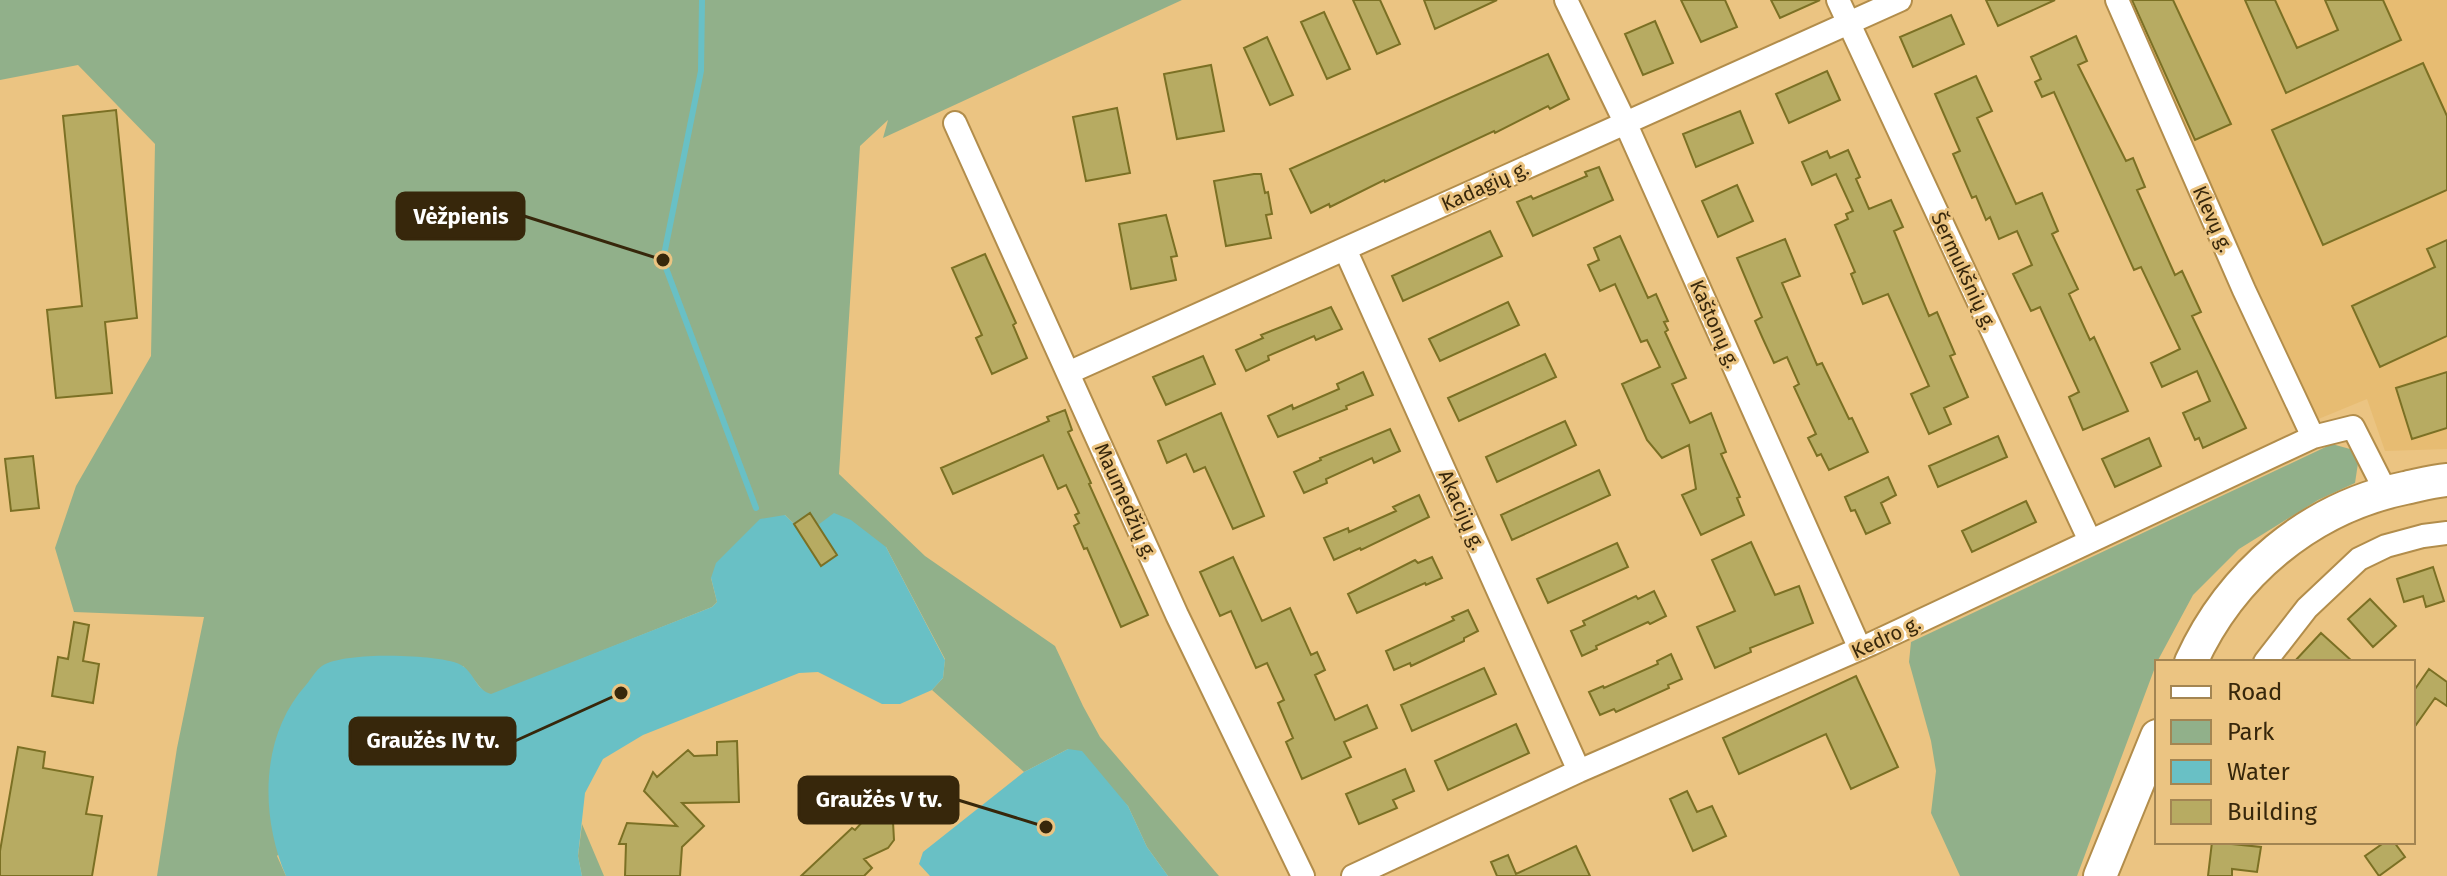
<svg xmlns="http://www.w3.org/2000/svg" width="2447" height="876" viewBox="0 0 2447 876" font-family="'Fira Sans',sans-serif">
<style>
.built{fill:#e7bc72}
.green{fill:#91b08a}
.water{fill:#69c0c5}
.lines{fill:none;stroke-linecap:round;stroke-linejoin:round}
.stream{stroke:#69c0c5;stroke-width:6}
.building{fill:#b7ab62;stroke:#7b7024;stroke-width:2}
.street-casing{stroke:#b28d4b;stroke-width:26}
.secondary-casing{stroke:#b28d4b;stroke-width:36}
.street{stroke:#fff;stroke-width:22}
.secondary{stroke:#fff;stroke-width:32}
.labels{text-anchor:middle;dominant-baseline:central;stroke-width:6;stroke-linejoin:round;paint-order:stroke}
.street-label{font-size:20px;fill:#37270b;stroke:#ebc482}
.leader{fill:none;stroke:#37270b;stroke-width:3}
.callout-dot{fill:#37270b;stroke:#ebc482;stroke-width:3}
.callout{fill:#37270b;stroke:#37270b;stroke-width:3}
.callout-label{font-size:22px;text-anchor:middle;font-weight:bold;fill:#fff}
</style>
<rect width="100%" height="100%" fill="#ebc482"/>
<!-- built -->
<path class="built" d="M2126 0H2447V449L2385 451 2367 399 2316 420Z"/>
<!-- green -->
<path class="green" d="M0 0H1182L883 138 888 120 860 146 839 474 925 556 1055 646 1083 706 1100 737 1219 876H1168L1147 847 1128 806 1068 749 1024 772 932 690 943 678 945 659 886 547 821 566 794 524 785 515 711 578 717 602 712 607 491 695 484 692 463 666 277 856 286 876H157L177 748 204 617 74 612 55 548 76 486 151 356 155 144 78 65 0 80Z
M2332 444 2350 449 2358 463 2355 483 2318 500 2239 549 2193 595 2157 662 2077 876H1960L1931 813 1936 771 1931 741 1909 662 1911 642Z
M582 824 604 876H582L578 856Z"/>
<!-- water -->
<path class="water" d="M834 513 851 520 886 547 945 660 943 678 932 690 900 704H882L818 672 799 673 643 735 603 759 585 793 578 856 582 876H286C260 815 260 736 306 685 311 679 316 670 322 666 342 653 407 655 431 658 440 659 454 661 461 665 474 672 476 690 491 694L712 607 717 602 711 578 716 563 760 519 785 515 794 524 821 565 818 525Z
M1068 749 1082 751 1128 806 1147 847 1168 876H930L919 864 923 852 1024 772Z"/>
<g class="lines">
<!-- stream -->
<path class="stream" d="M702 0 701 71 663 260 756 508"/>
</g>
<!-- building -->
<path class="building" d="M1353 0H1380L1400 44 1377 54Z
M1424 0H1497L1435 29Z
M1681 0H1725L1737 27 1701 42Z
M1771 0H1820L1780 18Z
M1986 0H2055L1998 26Z
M2132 0H2173L2231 124 2195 140Z
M2245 0H2275L2297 48 2338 30 2325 0H2383L2401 40 2286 93Z
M1324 12 1350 69 1327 79 1301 22Z
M1951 15 1964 44 1913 67 1900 37Z
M1655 21 1673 63 1643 75 1625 34Z
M2076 36 2087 61 2078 65 2126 161 2133 158 2145 187 2137 190 2175 275 2182 271 2201 312 2192 316 2246 428 2203 448 2199 438 2195 440 2183 413 2210 401 2197 371 2162 387 2151 363 2180 349 2141 267 2134 270 2054 92 2042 97 2035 82 2041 79 2031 57Z
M1267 37 1293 95 1270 105 1244 48Z
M1548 54 1569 99 1550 109 1548 106 1495 133 1494 131 1385 182 1384 180 1330 207 1329 204 1311 213 1290 169Z
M2423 63 2447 116V190L2323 245 2272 130Z
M1211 65 1224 131 1177 139 1164 74Z
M1827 71 1840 100 1789 123 1776 94Z
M1976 76 1992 111 1977 118 2016 204 2042 193 2058 231 2052 234 2078 289 2069 294 2090 340 2094 337 2128 411 2083 430 2069 397 2079 392 2040 307 2031 311 2013 274 2032 265 2017 231 1999 239 1990 217 1986 220 1976 196 1972 198 1953 154 1960 151 1935 94Z
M1117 108 1130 173 1086 181 1073 117Z
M116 110 137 318 105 322 112 393 56 398 47 310 82 306 63 116Z
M1740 111 1753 143 1696 167 1683 134Z
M1848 150 1860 177 1856 179 1869 209 1891 200 1903 227 1894 231 1929 316 1937 312 1955 354 1950 356 1968 397 1944 408 1951 424 1929 434 1911 394 1929 386 1888 294 1863 304 1851 274 1855 272 1835 225 1848 219 1846 214 1853 211 1836 174 1812 185 1802 162 1827 151 1830 158Z
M1599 167 1613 200 1533 236 1517 202 1531 196 1533 199 1587 176 1585 172Z
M1254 174H1261L1265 193 1268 192 1272 214 1266 215 1271 238 1226 246 1214 181Z
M1737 185 1753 221 1718 237 1702 201Z
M1166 215 1177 256 1171 257 1176 280 1131 289 1119 224Z
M1490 231 1502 256 1403 301 1392 276Z
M1620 236 1648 298 1656 294 1668 321 1664 322 1668 330 1665 332 1686 378 1672 384 1690 423 1711 413 1726 452 1721 454 1740 497 1737 498 1744 515 1701 535 1682 495 1696 489 1689 445 1662 458 1647 440 1622 384 1660 367 1647 340 1641 342 1615 284 1600 291 1588 265 1599 260 1594 248Z
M1785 239 1800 276 1782 283 1817 365 1822 363 1849 419 1852 418 1868 452 1829 470 1821 454 1817 456 1808 438 1816 434 1794 387 1799 384 1787 357 1774 363 1763 339 1755 321 1762 317 1737 258Z
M2447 240V336L2380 367 2352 306 2435 267 2427 249Z
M985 254 1016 323 1013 325 1027 358 992 374 976 338 982 335 952 268Z
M1508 302 1519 325 1440 361 1429 339Z
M1331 307 1342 329 1316 340 1314 336 1268 356 1269 360 1246 371 1236 350 1263 338 1261 335Z
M1545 354 1556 377 1459 421 1448 398Z
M1203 356 1215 384 1166 405 1153 377Z
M1363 372 1373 395 1346 406 1347 409 1278 437 1268 416 1292 405 1293 409 1339 389 1337 384Z
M2447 372V428L2412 439 2396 388Z
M1065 410 1072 430 1068 432 1091 483 1089 484 1148 615 1121 627 1087 548 1084 549 1074 526 1079 523 1075 515 1079 513 1066 485 1058 489 1043 455 953 494 941 468 1049 421 1047 417Z
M1221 413 1264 516 1233 529 1205 467 1194 472 1186 454 1167 463 1158 441Z
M1565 421 1576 445 1497 482 1486 457Z
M1390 429 1400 451 1374 463 1372 458 1326 479 1327 483 1304 493 1294 472 1321 460 1320 458Z
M1998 436 2007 457 1938 487 1929 466Z
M2149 438 2161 466 2115 487 2102 459Z
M33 456 39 508 11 511 5 459Z
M1599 470 1610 495 1512 540 1501 515Z
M1888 477 1896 495 1881 503 1890 523 1866 534 1855 510 1851 511 1845 497Z
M1419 495 1429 517 1361 550 1360 548 1334 560 1324 538 1348 528 1349 532 1396 511 1393 507Z
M2026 501 2036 522 1972 552 1962 531Z
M810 513 837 555 821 566 794 524Z
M1751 542 1775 595 1799 586 1813 623 1750 648 1751 652 1715 668 1697 627 1735 611 1712 560Z
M1617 543 1628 567 1548 603 1537 579Z
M1233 557 1262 621 1290 608 1311 655 1317 652 1325 670 1315 675 1335 720 1367 705 1377 728 1344 742 1351 757 1302 779 1286 742 1293 738 1278 703 1284 700 1267 663 1256 668 1231 611 1220 616 1200 572Z
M1432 557 1442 578 1426 585 1425 583 1357 613 1348 594 1415 560 1418 563Z
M2433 567 2444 601 2426 607 2423 596 2404 602 2397 579Z
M1654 591 1666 616 1650 624 1648 622 1596 646 1597 649 1582 656 1571 631 1585 625 1583 621 1636 596 1638 599Z
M2370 599 2396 626 2373 647 2348 619Z
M1468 610 1478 631 1464 638V641L1411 666 1410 663 1394 670 1386 651 1454 620 1452 617Z
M74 622 89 625 83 661 99 664 93 703 52 696 58 657 68 659Z
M2321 633 2353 662H2294Z
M1671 654 1682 679 1668 685 1669 688 1616 712 1614 709 1600 715 1589 692 1603 686 1604 688 1658 664 1657 661Z
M1484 668 1496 694 1412 731 1401 705Z
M2429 669 2447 682V706L2435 698 2413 729V692Z
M1856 676 1898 767 1851 789 1826 734 1739 774 1723 738Z
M1516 724 1529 753 1448 790 1435 761Z
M737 741 739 802 682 803 704 826 682 847 680 876H625L626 844H619L627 823 677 826 644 791 653 772 657 777 688 750 694 756 717 755V742Z
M18 747 45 752 43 768 93 777 86 814 102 816 92 876H0V851Z
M1405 769 1414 791 1393 800 1397 808 1359 824 1346 794Z
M885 780 908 791 893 822 894 840 888 848 864 859 872 868 864 876H801L852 828 855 830 867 817Z
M1687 791 1697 812 1712 806 1726 836 1693 851 1670 799Z
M2212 842 2261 847 2257 872 2232 869V876H2208Z
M2385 842H2394L2405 857 2379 876 2365 856Z
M1576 846 1590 876H1497L1491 862 1508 855 1516 874Z"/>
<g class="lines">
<defs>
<path id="street" d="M1566 0 1625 122 1860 649
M1838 0 2090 541
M2117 0 2244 290 2313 437
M955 123 1177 615 1303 876
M1345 249 1579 771
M1070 372 1900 0
M2265 662 2307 608 2359 559 2386 546 2423 536 2447 533
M1353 876 1579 771 1871 644 2313 437 2353 427 2386 492"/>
<path id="secondary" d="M2191 662C2231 574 2309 508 2405 488 2419 485 2433 481 2447 480
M2100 876 2157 736"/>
</defs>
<!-- street casing -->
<use href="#street" class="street-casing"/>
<!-- secondary casing -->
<use href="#secondary" class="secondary-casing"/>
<!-- street -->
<use href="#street" class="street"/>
<!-- secondary -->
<use href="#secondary" class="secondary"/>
</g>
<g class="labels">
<!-- street labels -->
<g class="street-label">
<text transform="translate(1485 186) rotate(-24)">Kadagių g.</text>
<text transform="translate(2213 219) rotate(66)">Klevų g.</text>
<text transform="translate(1964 271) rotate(65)">Šermukšnių g.</text>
<text transform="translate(1715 324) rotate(66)">Kaštonų g.</text>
<text transform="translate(1126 501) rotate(66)">Maumedžių g.</text>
<text transform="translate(1462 510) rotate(66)">Akacijų g.</text>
<text transform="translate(1886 637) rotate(-25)">Kedro g.</text>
</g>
</g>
<!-- callouts -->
<path class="leader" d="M663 260L524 216M621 693L515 741M1046 827L958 800"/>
<g class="callout-dot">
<circle cx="663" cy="260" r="8"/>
<circle cx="621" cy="693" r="8"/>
<circle cx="1046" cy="827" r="8"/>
</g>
<g class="callout">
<rect x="397" y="193" width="127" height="46" rx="8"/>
<rect x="350" y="718" width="165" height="46" rx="8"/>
<rect x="799" y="777" width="159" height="46" rx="8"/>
</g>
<g class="callout-label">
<text x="461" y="224">Vėžpienis</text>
<text x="433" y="748">Graužės IV tv.</text>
<text x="879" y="807">Graužės V tv.</text>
</g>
<!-- legend -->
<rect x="2155" y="660" width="260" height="184" fill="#ebc482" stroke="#a38552" stroke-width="2"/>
<rect x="2171" y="686" width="40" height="12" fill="#ffffff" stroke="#a38552" stroke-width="2"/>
<text x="2227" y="700" font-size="24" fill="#37270b">Road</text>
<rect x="2171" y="720" width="40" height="24" fill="#91b08a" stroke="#a38552" stroke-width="2"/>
<text x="2227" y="740" font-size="24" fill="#37270b">Park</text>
<rect x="2171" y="760" width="40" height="24" fill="#69c0c5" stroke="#a38552" stroke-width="2"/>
<text x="2227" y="780" font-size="24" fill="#37270b">Water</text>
<rect x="2171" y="800" width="40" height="24" fill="#b7ab62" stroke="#a38552" stroke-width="2"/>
<text x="2227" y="820" font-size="24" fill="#37270b">Building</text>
</svg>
